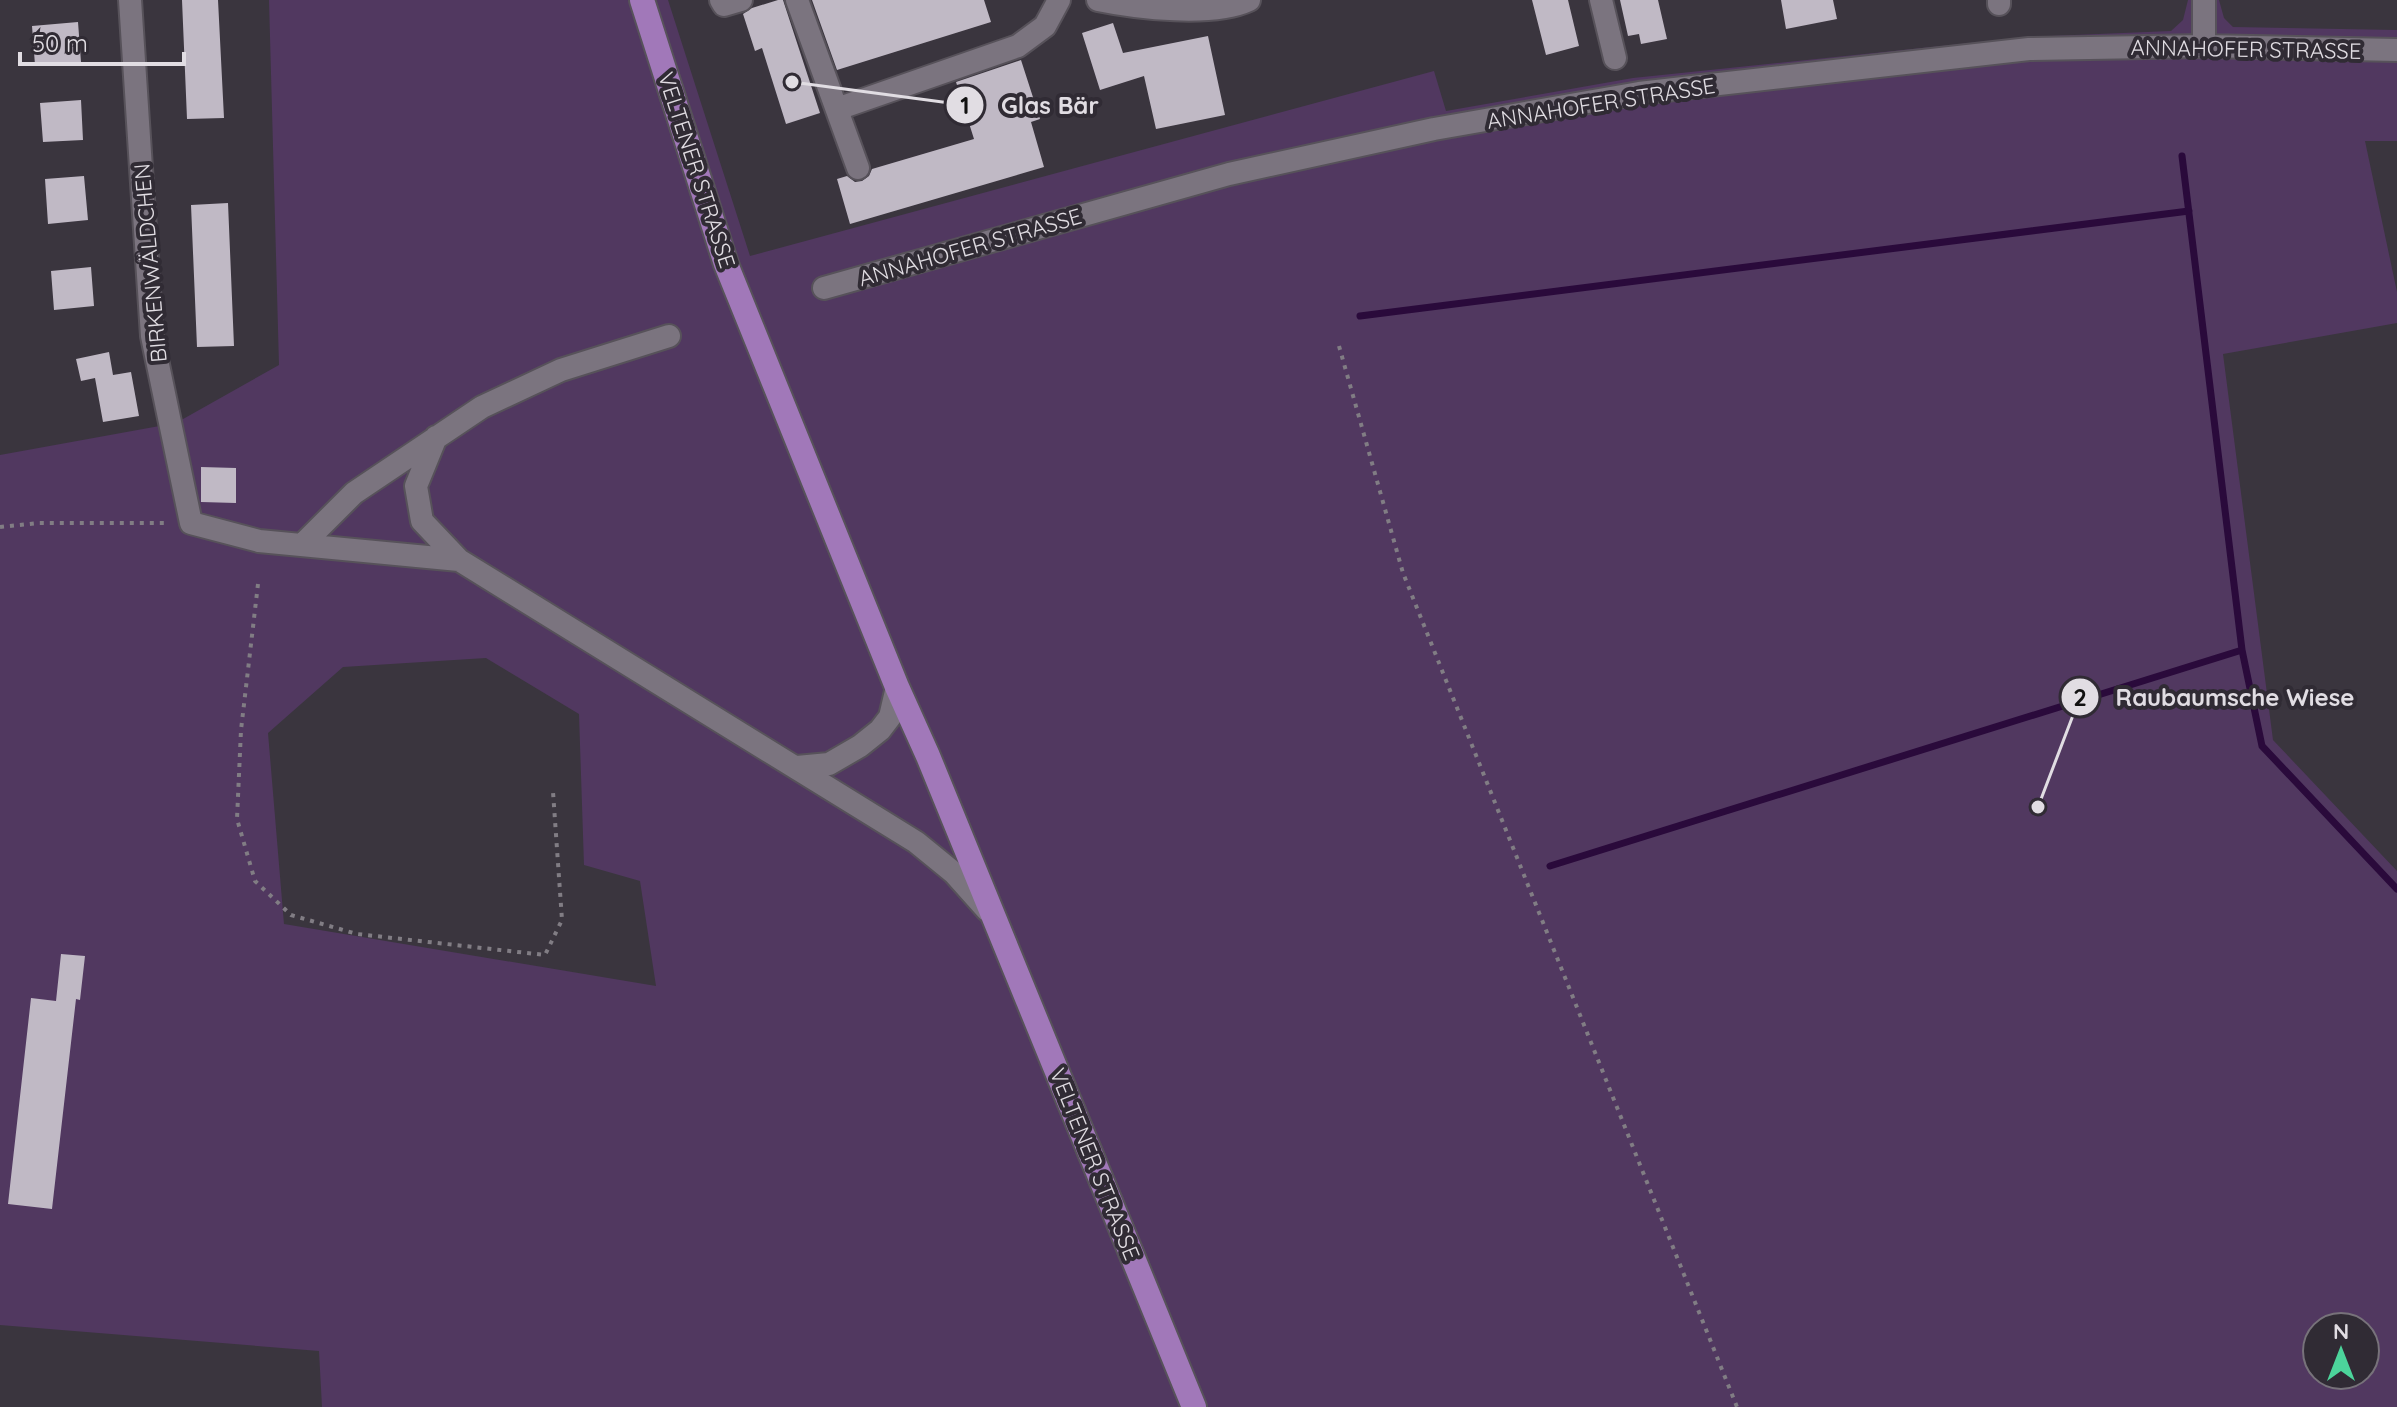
<svg xmlns="http://www.w3.org/2000/svg" width="2397" height="1407" viewBox="0 0 2397 1407" font-family="Quicksand,sans-serif">
<style>
.green{fill:#513860;fill-rule:evenodd}
.lines{fill:none;stroke-linecap:round;stroke-linejoin:round}
.stream{stroke:#2a0a3b;stroke-width:7}
.building{fill:#c0b9c5}
.minor-casing{stroke:#57525a;stroke-width:26}
.major-casing{stroke:#57525a;stroke-width:28}
.path{stroke:#817d84;stroke-width:4;stroke-dasharray:4 6;stroke-linecap:butt}
.minor{stroke:#7b747f;stroke-width:22}
.major{stroke:#a178b9;stroke-width:24}
.labels{text-anchor:middle;dominant-baseline:central;stroke-width:8;stroke-linejoin:round;paint-order:stroke}
.street-label{font-size:22px;fill:#e1dde3;stroke:#302b34}
.leader{fill:none;stroke:#e1dde3;stroke-width:3}
.callout-dot{fill:#e1dde3;stroke:#302b34;stroke-width:3}
.mark-label{font-size:24px;text-anchor:middle;font-weight:bold;fill:#111}
.callout-label{font-size:24px;text-anchor:middle;font-weight:bold;fill:#e1dde3;stroke:#302b34;stroke-width:8;stroke-linejoin:round;paint-order:stroke}
</style>
<rect width="100%" height="100%" fill="#3a353e"/>
<!-- green -->
<path class="green" d="M269 0H668L750 256 1434 71 1446 111 1633 78 2028 37 2171 31 2183 20 2188 0H2219L2224 18 2233 27 2397 30V141H2365L2397 292V323L2223 354 2273 740 2397 871V1407H322L319 1351 0 1325V455L176 423 279 365ZM486 658 579 714 584 865 640 881 656 986 284 924 268 733 343 667ZM2317 1327H2365V1375H2317Z"/>
<g class="lines">
<!-- stream -->
<path class="stream" d="M2182 156 2242 650 2262 746 2397 889
M1360 316 2189 211
M1550 866 2242 650"/>
</g>
<!-- building -->
<path class="building" d="M182 0H218L224 118 187 119Z
M778 0H783L820 113 786 124 762 48 755 51 743 14 752 8Z
M812 0H984L991 22 837 70Z
M1532 0H1568L1579 46 1546 55Z
M1620 0H1658L1667 39 1641 44 1639 34 1628 36Z
M1781 0H1833L1837 19 1786 29Z
M78 22 81 62 35 65 32 26Z
M1113 23 1123 53 1208 36 1225 115 1156 129 1144 76 1100 90 1082 33Z
M1021 60 1040 119 1031 122 1044 167 850 224 837 179 847 176 855 182 862 181 869 176 872 169 974 139 956 82Z
M81 100 83 140 43 142 40 103Z
M84 176 88 220 48 224 45 179Z
M228 203 234 346 197 347 191 205Z
M91 267 94 306 54 310 51 271Z
M109 352 113 375 131 372 139 416 103 422 95 378 81 381 76 359Z
M201 467 236 468V503L201 502Z
M61 954 85 956 80 1000 76 999 52 1209 8 1204 31 998 56 1001Z"/>
<g class="lines">
<defs>
<path id="minor" d="M130 0 152 336 191 523 259 541 459 560 916 842 954 873 987 910
M721 0 724 5 741 0
M797 0 858 168
M1098 0C1137 8 1213 17 1249 0
M1601 0 1615 58
M1999 0V4
M2204 46V0
M837 109 1018 46 1045 26 1059 0
M824 288 1229 174 1434 129 1639 93 2029 49 2204 46 2397 50
M436 437 416 486 422 521 459 560
M302 545 354 493 482 407 561 370 669 336
M797 767 829 764 860 746 880 730 890 717 897 687"/>
<path id="major" d="M642 0 726 264 897 687 928 756 1194 1407"/>
</defs>
<!-- minor casing -->
<use href="#minor" class="minor-casing"/>
<!-- major casing -->
<use href="#major" class="major-casing"/>
<!-- path -->
<path class="path" d="M1339 346 1403 573 1737 1407
M0 527 39 523H169
M258 584 241 730 237 819 255 881 291 915 357 934 545 955 562 920 553 792"/>
<!-- minor -->
<use href="#minor" class="minor"/>
<!-- major -->
<use href="#major" class="major"/>
</g>
<g class="labels">
<!-- street labels -->
<g class="street-label">
<text transform="translate(2246 49) rotate(1)">ANNAHOFER STRASSE</text>
<text transform="translate(1601 103) rotate(-9)">ANNAHOFER STRASSE</text>
<text transform="translate(697 170) rotate(72)">VELTENER STRASSE</text>
<text transform="translate(970 247) rotate(-16)">ANNAHOFER STRASSE</text>
<text transform="translate(150 263) rotate(-95)">BIRKENWÄLDCHEN</text>
<text transform="translate(1095 1164) rotate(68)">VELTENER STRASSE</text>
</g>
</g>
<!-- callouts -->
<path class="leader" d="M792 82L965 105M2038 807L2080 697"/>
<g class="callout-dot">
<circle cx="792" cy="82" r="8"/>
<circle cx="2038" cy="807" r="8"/>
<circle cx="965" cy="105" r="20"/>
<circle cx="2080" cy="697" r="20"/>
</g>
<g class="mark-label">
<text x="965" y="114">1</text>
<text x="2080" y="706">2</text>
</g>
<g class="callout-label">
<text x="1050" y="114">Glas Bär</text>
<text x="2235" y="706">Raubaumsche Wiese</text>
</g>
<!-- north arrow -->
<g transform="translate(2341 1351)"><circle r="38" fill="#302b34" stroke="#77727a" stroke-width="2"/>
<path d="M0-6L14 30L0 20L-14 30Z" fill="#4cd49b"/>
<text y="-12" font-size="22" font-weight="bold" text-anchor="middle" fill="#e1dde3">N</text>
</g>
<!-- scale -->
<path d="M20 52v12h164v-12" fill="none" stroke="#e1dde3" stroke-width="4"/>
<text x="32" y="52" font-size="24" fill="#e1dde3" stroke="#302b34" stroke-width="6" paint-order="stroke">50 m</text>
</svg>
